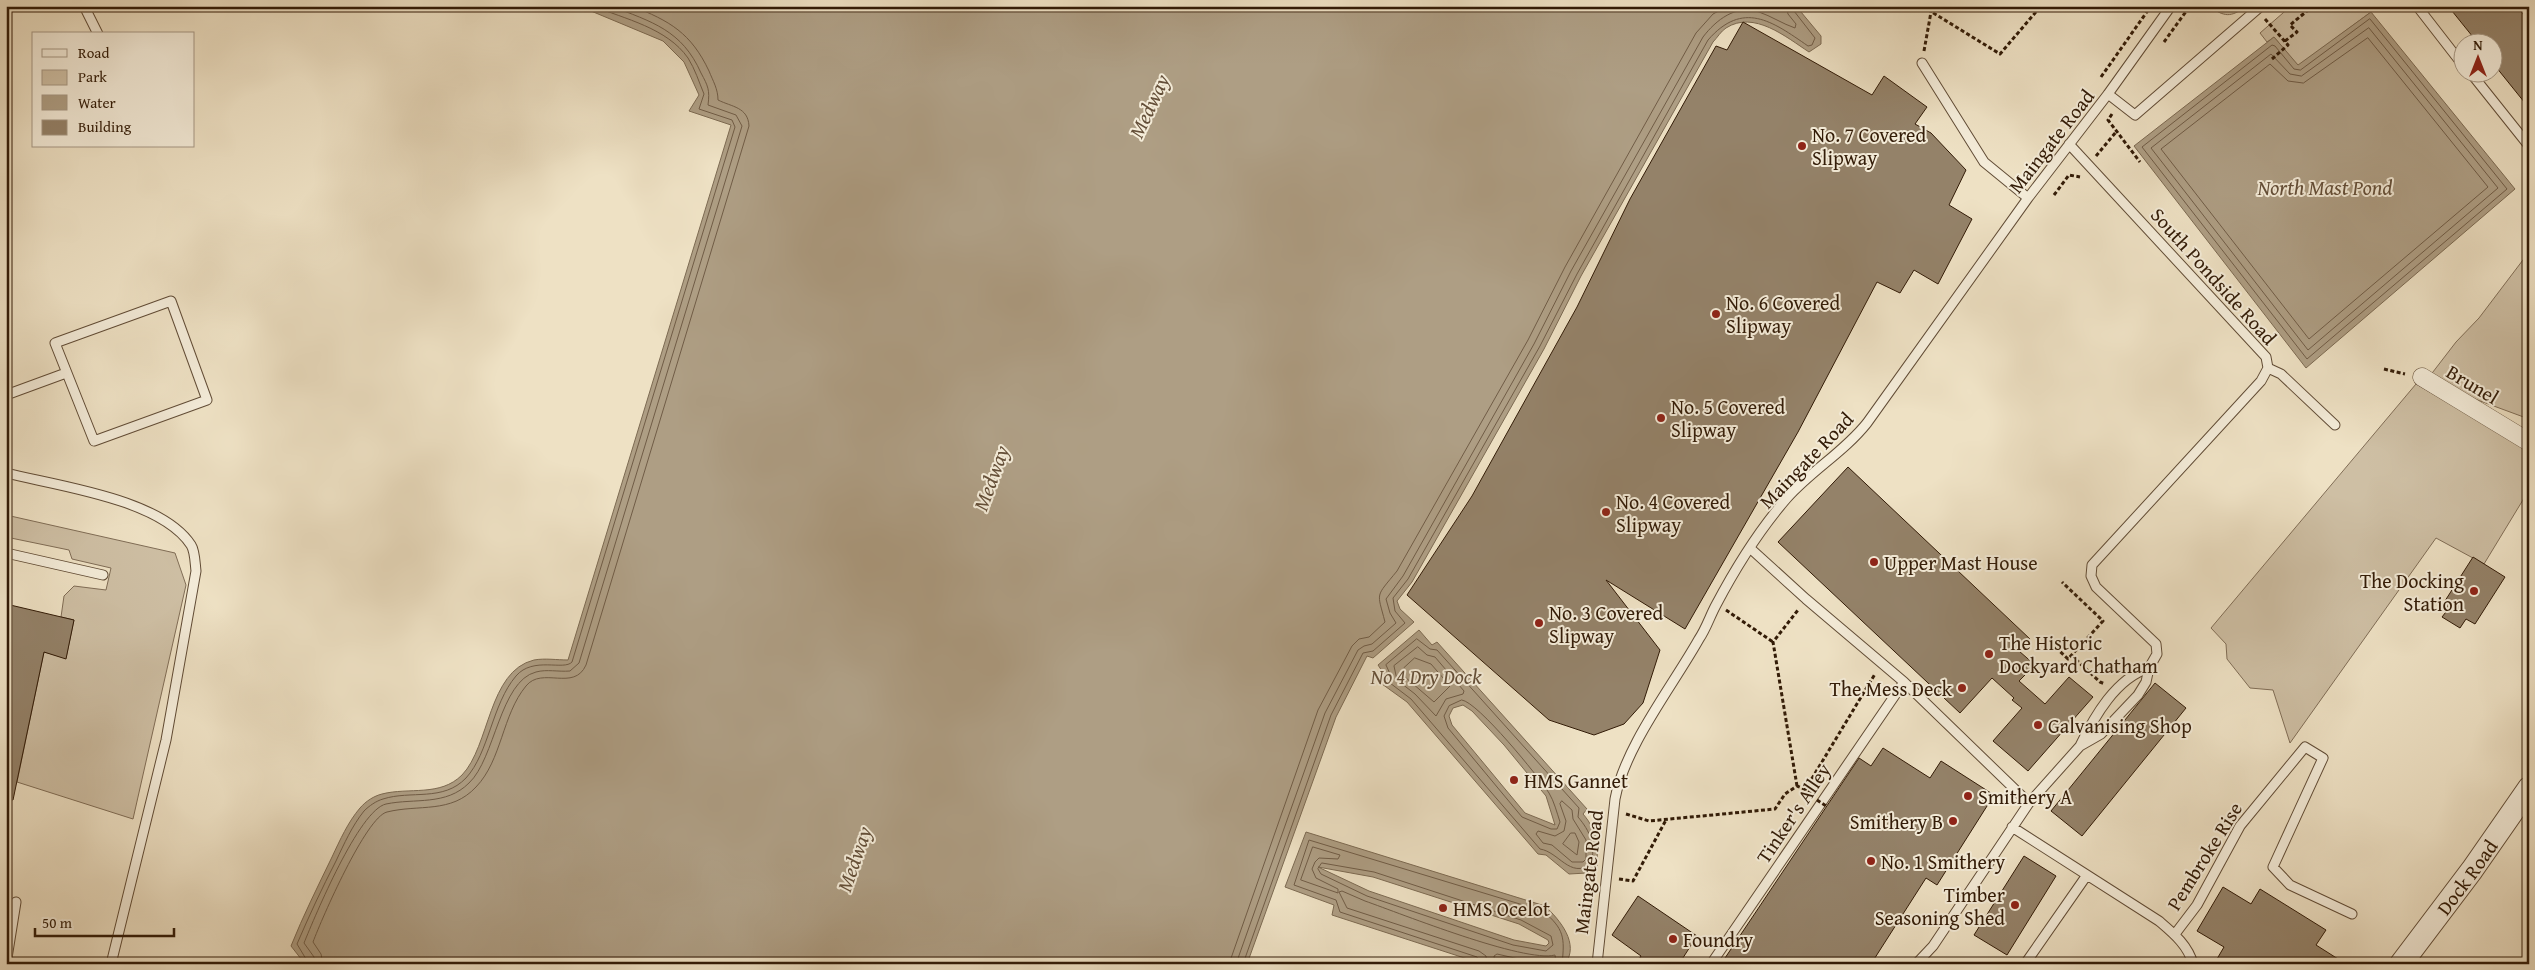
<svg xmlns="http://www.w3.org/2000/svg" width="2535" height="970" viewBox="0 0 2535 970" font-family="'Gentium Book Plus',serif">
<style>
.green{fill:#cebfa4;stroke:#806d56}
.water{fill:#ae9e84;stroke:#7c6a52;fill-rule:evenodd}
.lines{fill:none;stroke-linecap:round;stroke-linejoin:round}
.shore{stroke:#705c46;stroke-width:1}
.building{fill:#948269;stroke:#321b07}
.service-casing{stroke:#614c36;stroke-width:11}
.minor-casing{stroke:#614c36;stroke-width:19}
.tertiary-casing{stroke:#614c36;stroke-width:24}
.path{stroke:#321b07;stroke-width:3;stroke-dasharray:4 2.5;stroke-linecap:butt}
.service{stroke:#f4ecd9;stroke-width:9}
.minor{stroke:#f4ecd9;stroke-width:18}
.tertiary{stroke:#f4ecd9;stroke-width:22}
.path-bridge{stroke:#321b07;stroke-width:3;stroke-dasharray:4 2.5;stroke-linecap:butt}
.poi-dot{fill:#8f2418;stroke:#f4ecd9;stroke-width:2}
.labels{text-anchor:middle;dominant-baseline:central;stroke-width:4;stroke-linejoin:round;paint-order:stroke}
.poi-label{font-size:20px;fill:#321b07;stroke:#f4ecd9;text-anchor:start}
.street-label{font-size:20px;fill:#321b07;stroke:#f4ecd9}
.water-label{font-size:21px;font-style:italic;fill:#644f39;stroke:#f4ecd9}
</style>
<rect width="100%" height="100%" fill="#eee1c4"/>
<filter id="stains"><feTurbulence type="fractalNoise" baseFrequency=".004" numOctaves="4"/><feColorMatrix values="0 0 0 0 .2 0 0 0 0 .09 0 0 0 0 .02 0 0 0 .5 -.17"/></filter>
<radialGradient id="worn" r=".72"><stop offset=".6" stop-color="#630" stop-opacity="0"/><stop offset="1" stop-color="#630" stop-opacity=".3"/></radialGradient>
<!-- green -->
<path class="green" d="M2209 6H2246C2231 18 2224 17 2209 6Z
M2291 6H2367L2371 12 2298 66 2274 37 2267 42 2260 33Z
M2529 252V419L2426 381 2456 342 2479 318Z
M2416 384 2529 450V490L2484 564 2436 538 2290 743 2273 690 2250 688 2227 659 2226 644 2211 628Z
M6 515 175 553 186 585 133 819 17 782 44 652 66 658 74 620 61 617 64 596 74 586 106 590 111 568 72 559 69 550 6 537Z"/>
<!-- water -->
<path class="water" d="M579 6H1796L1821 36V44L1809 52C1786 37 1754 10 1726 28 1721 31 1717 38 1713 42L1581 276 1544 349 1412 582 1397 601 1400 609 1414 622 1373 658 1367 656 1336 717 1247 964H305L291 946C303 916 318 886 332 857 340 840 348 822 360 808 366 801 374 796 382 794 409 787 440 797 462 775 490 746 488 671 534 660 545 658 557 660 568 660L731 125 689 111 699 95 684 62 663 41Z
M2371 12 2515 189 2306 368 2134 146 2274 37 2298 65Z
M1419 630 1432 645 1437 642 1587 809 1583 814C1597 830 1598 845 1597 866L1587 873 1569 874 1546 855 1538 854 1407 702 1382 684 1386 677 1378 665ZM1463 705 1472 711 1504 745 1546 796 1555 825 1525 813 1452 725 1449 716 1453 708Z
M1306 832 1545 906C1560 920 1580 944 1565 964H1483L1332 915 1334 905 1285 887ZM1318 867 1373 877 1519 924 1548 940 1549 943 1546 946 1514 940 1369 891Z"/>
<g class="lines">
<!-- shore -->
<path class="shore" d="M2370 19 2507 189 2307 359 2142 147 2272 45 2275 46 2294 69 2300 70Z
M2369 28 2498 188 2308 350 2151 148 2271 54 2290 74 2301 76Z
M2368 38 2488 187 2309 339 2161 149 2270 64 2288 81 2303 83Z
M1417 639 1430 649 1437 650 1579 808 1578 817C1590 831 1596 845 1591 864 1570 879 1559 852 1540 849L1411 699 1390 683 1391 676 1386 665Z
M1418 647 1427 655 1435 657 1464 691 1463 694 1446 699 1436 716 1415 694 1397 680 1394 666Z
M1415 658 1431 664 1450 686 1434 702 1405 677 1404 668Z
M1462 700C1478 702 1539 777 1549 793 1554 801 1557 813 1560 822L1557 829H1551L1522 817 1448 728 1444 716 1449 706Z
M1562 801 1572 810 1573 819 1586 840V859L1583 862H1572L1552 845 1543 843 1536 834 1538 831 1555 836 1564 831 1566 821 1560 804Z
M1571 833H1575L1579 842 1577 855 1563 844Z
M1313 847 1340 855 1338 859 1319 858 1315 862 1312 869 1316 878 1338 889V893L1301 880Z
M1322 863 1374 872 1521 920 1551 936 1553 945 1546 951 1513 945 1367 896 1321 874 1318 869Z
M309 964 297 944C309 916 322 888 336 861 344 844 352 826 364 811 369 806 376 801 383 799 411 790 443 802 466 778 489 753 492 704 516 676 533 656 564 671 572 662L735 127 732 120 699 109 704 94C699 82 695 69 688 58 667 28 625 19 593 6
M315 964 314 957 304 943C315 916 359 810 386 804 415 798 446 806 469 783 495 759 500 681 536 672 547 669 558 672 570 671L579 663 742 126 736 115 708 105C710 90 708 86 701 73 682 30 652 22 611 6
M323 964 321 954 313 942C322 918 366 817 387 812 419 804 451 814 476 787 502 760 502 715 526 686 542 666 574 692 586 665L749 126C748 107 732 107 718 100 718 89 713 81 709 71 691 33 670 21 632 6
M1229 964 1318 710 1352 646 1359 639 1369 637 1385 622C1377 591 1375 598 1397 571L1528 340 1565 267 1696 33 1713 14 1728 6
M1236 964 1325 713 1358 650 1364 646 1372 644 1396 623 1390 613 1386 599 1403 576 1534 344 1571 271 1703 37C1716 20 1736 4 1759 12 1771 16 1783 24 1795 28L1796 24 1788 14 1786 6
M1243 964 1331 715 1363 653 1373 651 1405 623 1395 611 1393 598 1408 579 1540 346 1577 274 1708 40C1743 0 1772 21 1808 46L1812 45 1815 38 1794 11 1792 6
M1481 964 1477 957 1340 912 1336 900 1294 885 1309 840 1543 911C1564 929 1565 937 1562 964
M1487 964 1486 956 1479 951 1347 908 1339 892 1342 891 1365 901C1402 914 1524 963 1555 955L1556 964
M1495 964 1494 956 1497 954 1541 964"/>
</g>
<!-- building -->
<path class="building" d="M2448 6H2517L2529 22V108L2492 62V42H2477Z
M1743 22 1872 95 1884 76 1927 107 1915 124 1931 133 1966 170 1949 205 1972 219 1938 284 1914 270 1900 293 1877 282 1798 432 1685 629 1606 580 1660 650 1643 703 1624 724 1594 735 1549 720 1407 595 1472 496 1577 307 1630 199 1716 46 1727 50Z
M1848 467 2030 639 2019 651 2035 665 2019 681 2045 704 2069 677 2093 697 2028 771 1993 741 2022 708 2012 700 2014 698 1992 678 1960 713 1778 542Z
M2473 557 2505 577 2475 624 2466 619 2460 628 2442 617 2449 608 2443 604Z
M6 604 74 620 66 659 44 652 13 800H6Z
M2155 683 2186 708 2082 836 2051 811Z
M1883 748 1930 778 1941 761 1994 795 1937 885 1926 878 1871 964H1721L1859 758 1871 766Z
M2024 856 2056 876 2007 955 1974 935Z
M2223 887 2251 904 2260 889 2326 930 2316 945 2346 964H2214L2224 947 2197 931Z
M1638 896 1697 936 1679 964H1636L1641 956 1612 935Z"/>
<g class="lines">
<defs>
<path id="service" d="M84 6 98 34
M2417 6 2462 64
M1922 63 1984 162 2028 198
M2470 72 2529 146
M2108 94 2135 115 2261 6
M171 301 207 400 94 441 55 343Z
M2268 368 2281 374 2335 425
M6 395 66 373
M6 473C58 486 161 499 191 545 195 551 195 563 196 571L166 740 111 964
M1751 549 1806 599 1904 682 2029 803
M6 553 103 575
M2080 746C2094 717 2116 678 2149 668
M2012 827 2159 921C2173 933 2188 945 2193 964
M2175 934 2197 905 2240 826 2305 747 2323 758 2273 867 2290 885 2352 914
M6 964 16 902
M1597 964 1615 799C1625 746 1672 687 1699 639 1706 629 1710 616 1716 605 1735 569 1760 529 1787 498 1812 470 1844 452 1867 423L2028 198 2108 94 2171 6
M1711 964 1904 682
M1916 964 1933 946 2029 803 2080 746 2101 734 2138 695 2146 682 2149 668 2157 654 2156 644 2096 587 2091 576 2092 565 2261 381 2268 368 2266 357 2069 144
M2025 964 2087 875"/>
<path id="minor" d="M2422 377 2529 442"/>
<g id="tertiary">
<path id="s1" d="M2401 964 2472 870 2529 788"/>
</g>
</defs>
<!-- service casing -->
<use href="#service" class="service-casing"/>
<!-- minor casing -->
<use href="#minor" class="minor-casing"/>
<!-- tertiary casing -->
<use href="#tertiary" class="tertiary-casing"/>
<!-- path -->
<path class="path" d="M1922 6 2000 54 2041 6
M2265 19 2288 45 2272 59
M2285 41 2297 32 2290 25 2313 6
M2164 42 2190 6
M1924 51 1931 12
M2101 77 2151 6
M2112 114 2108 120 2140 162
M2096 156 2116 132
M2054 195 2069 175 2080 177
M2384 369 2405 374
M1726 610 1773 642
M2051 643 2068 659 2103 621 2062 582
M2071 655 2100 682 2105 684
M1797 786 1773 642 1798 610
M1805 790 1875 674
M1626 814 1649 821 1775 809 1785 794 1797 786 1812 792 1811 794
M1619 879 1633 881 1666 820"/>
<!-- service -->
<use href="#service" class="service"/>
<!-- minor -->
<use href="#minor" class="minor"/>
<!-- tertiary -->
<use href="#tertiary" class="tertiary"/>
<!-- path-bridge -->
<path class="path-bridge" d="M1817 800 1826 806"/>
</g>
<!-- markers -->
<g class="poi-dot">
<circle cx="1802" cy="146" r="5"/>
<circle cx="1716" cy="314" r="5"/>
<circle cx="1661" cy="418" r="5"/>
<circle cx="1606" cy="512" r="5"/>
<circle cx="1874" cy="562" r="5"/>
<circle cx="2474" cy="591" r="5"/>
<circle cx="1539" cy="623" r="5"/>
<circle cx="1989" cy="654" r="5"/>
<circle cx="1962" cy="688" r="5"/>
<circle cx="2038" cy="725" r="5"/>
<circle cx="1514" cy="780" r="5"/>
<circle cx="1968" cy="796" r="5"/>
<circle cx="1953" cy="821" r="5"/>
<circle cx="1871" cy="861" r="5"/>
<circle cx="2015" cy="905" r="5"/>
<circle cx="1443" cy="908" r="5"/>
<circle cx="1673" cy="939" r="5"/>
</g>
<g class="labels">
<!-- poi labels -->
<g class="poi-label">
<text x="1812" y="134">No. 7 Covered<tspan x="1812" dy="23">Slipway</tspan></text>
<text x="1726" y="302">No. 6 Covered<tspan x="1726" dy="23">Slipway</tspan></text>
<text x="1671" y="406">No. 5 Covered<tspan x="1671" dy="23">Slipway</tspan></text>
<text x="1616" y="501">No. 4 Covered<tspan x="1616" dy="23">Slipway</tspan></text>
<text x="1884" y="562">Upper Mast House</text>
<text x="2464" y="580" text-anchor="end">The Docking<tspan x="2464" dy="23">Station</tspan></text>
<text x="1549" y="612">No. 3 Covered<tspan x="1549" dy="23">Slipway</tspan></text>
<text x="1999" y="642">The Historic<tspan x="1999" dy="23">Dockyard Chatham</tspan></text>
<text x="1952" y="688" text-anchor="end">The Mess Deck</text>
<text x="2048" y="725">Galvanising Shop</text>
<text x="1524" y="780">HMS Gannet</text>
<text x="1978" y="796">Smithery A</text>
<text x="1943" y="821" text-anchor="end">Smithery B</text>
<text x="1881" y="861">No. 1 Smithery</text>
<text x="2005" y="894" text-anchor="end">Timber<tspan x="2005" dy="23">Seasoning Shed</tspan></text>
<text x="1453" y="908">HMS Ocelot</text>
<text x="1683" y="939">Foundry</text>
</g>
<!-- street labels -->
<g class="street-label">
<text transform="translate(2051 141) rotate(-52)">Maingate Road</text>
<text transform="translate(2214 276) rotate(48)">South Pondside Road</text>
<text transform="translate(2473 384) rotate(31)">Brunel</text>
<text transform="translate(1806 460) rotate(-46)">Maingate Road</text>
<text transform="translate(1793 813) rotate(-56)">Tinker's Alley</text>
<text transform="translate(2204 856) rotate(-58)">Pembroke Rise</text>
<text transform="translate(1588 872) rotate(-83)">Maingate Road</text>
<text stroke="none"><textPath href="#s1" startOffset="109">Dock Road</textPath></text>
</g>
<!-- water labels -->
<g class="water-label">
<text transform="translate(1149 106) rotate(-65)">Medway</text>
<text x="2325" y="187">North Mast Pond</text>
<text transform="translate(991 478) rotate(-70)">Medway</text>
<text x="1426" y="676">No 4 Dry Dock</text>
<text transform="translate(854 859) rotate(-71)">Medway</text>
</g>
</g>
<!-- margin -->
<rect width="2535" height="970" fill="none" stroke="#eee1c4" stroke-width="25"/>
<rect x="8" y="8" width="2520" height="955" fill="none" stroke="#321b07" stroke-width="2.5"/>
<rect x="12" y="12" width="2510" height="945" fill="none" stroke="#321b07"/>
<!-- legend -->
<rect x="32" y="32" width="162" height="115" fill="#f4ecd9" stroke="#a69885"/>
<rect x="42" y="49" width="25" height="8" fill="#f4ecd9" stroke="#a69885"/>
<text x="78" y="58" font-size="15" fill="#321b07">Road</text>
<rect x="42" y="70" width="25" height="15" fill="#cebfa4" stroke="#a69885"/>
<text x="78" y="82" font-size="15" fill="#321b07">Park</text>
<rect x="42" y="95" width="25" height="15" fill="#ae9e84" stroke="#a69885"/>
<text x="78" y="108" font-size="15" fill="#321b07">Water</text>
<rect x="42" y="120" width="25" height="15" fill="#948269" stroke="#a69885"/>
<text x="78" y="132" font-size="15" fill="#321b07">Building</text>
<!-- north arrow -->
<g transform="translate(2478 58)"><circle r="24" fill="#f4ecd9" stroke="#a69885"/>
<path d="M0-4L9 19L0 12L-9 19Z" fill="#8f2418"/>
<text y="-8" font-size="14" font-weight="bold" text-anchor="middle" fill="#321b07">N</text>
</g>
<!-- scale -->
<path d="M35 928v8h139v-8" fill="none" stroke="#321b07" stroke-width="2.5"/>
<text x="42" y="928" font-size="15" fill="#321b07" stroke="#f4ecd9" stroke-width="4" paint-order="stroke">50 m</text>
<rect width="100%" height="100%" filter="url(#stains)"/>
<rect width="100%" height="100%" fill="url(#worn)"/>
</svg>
